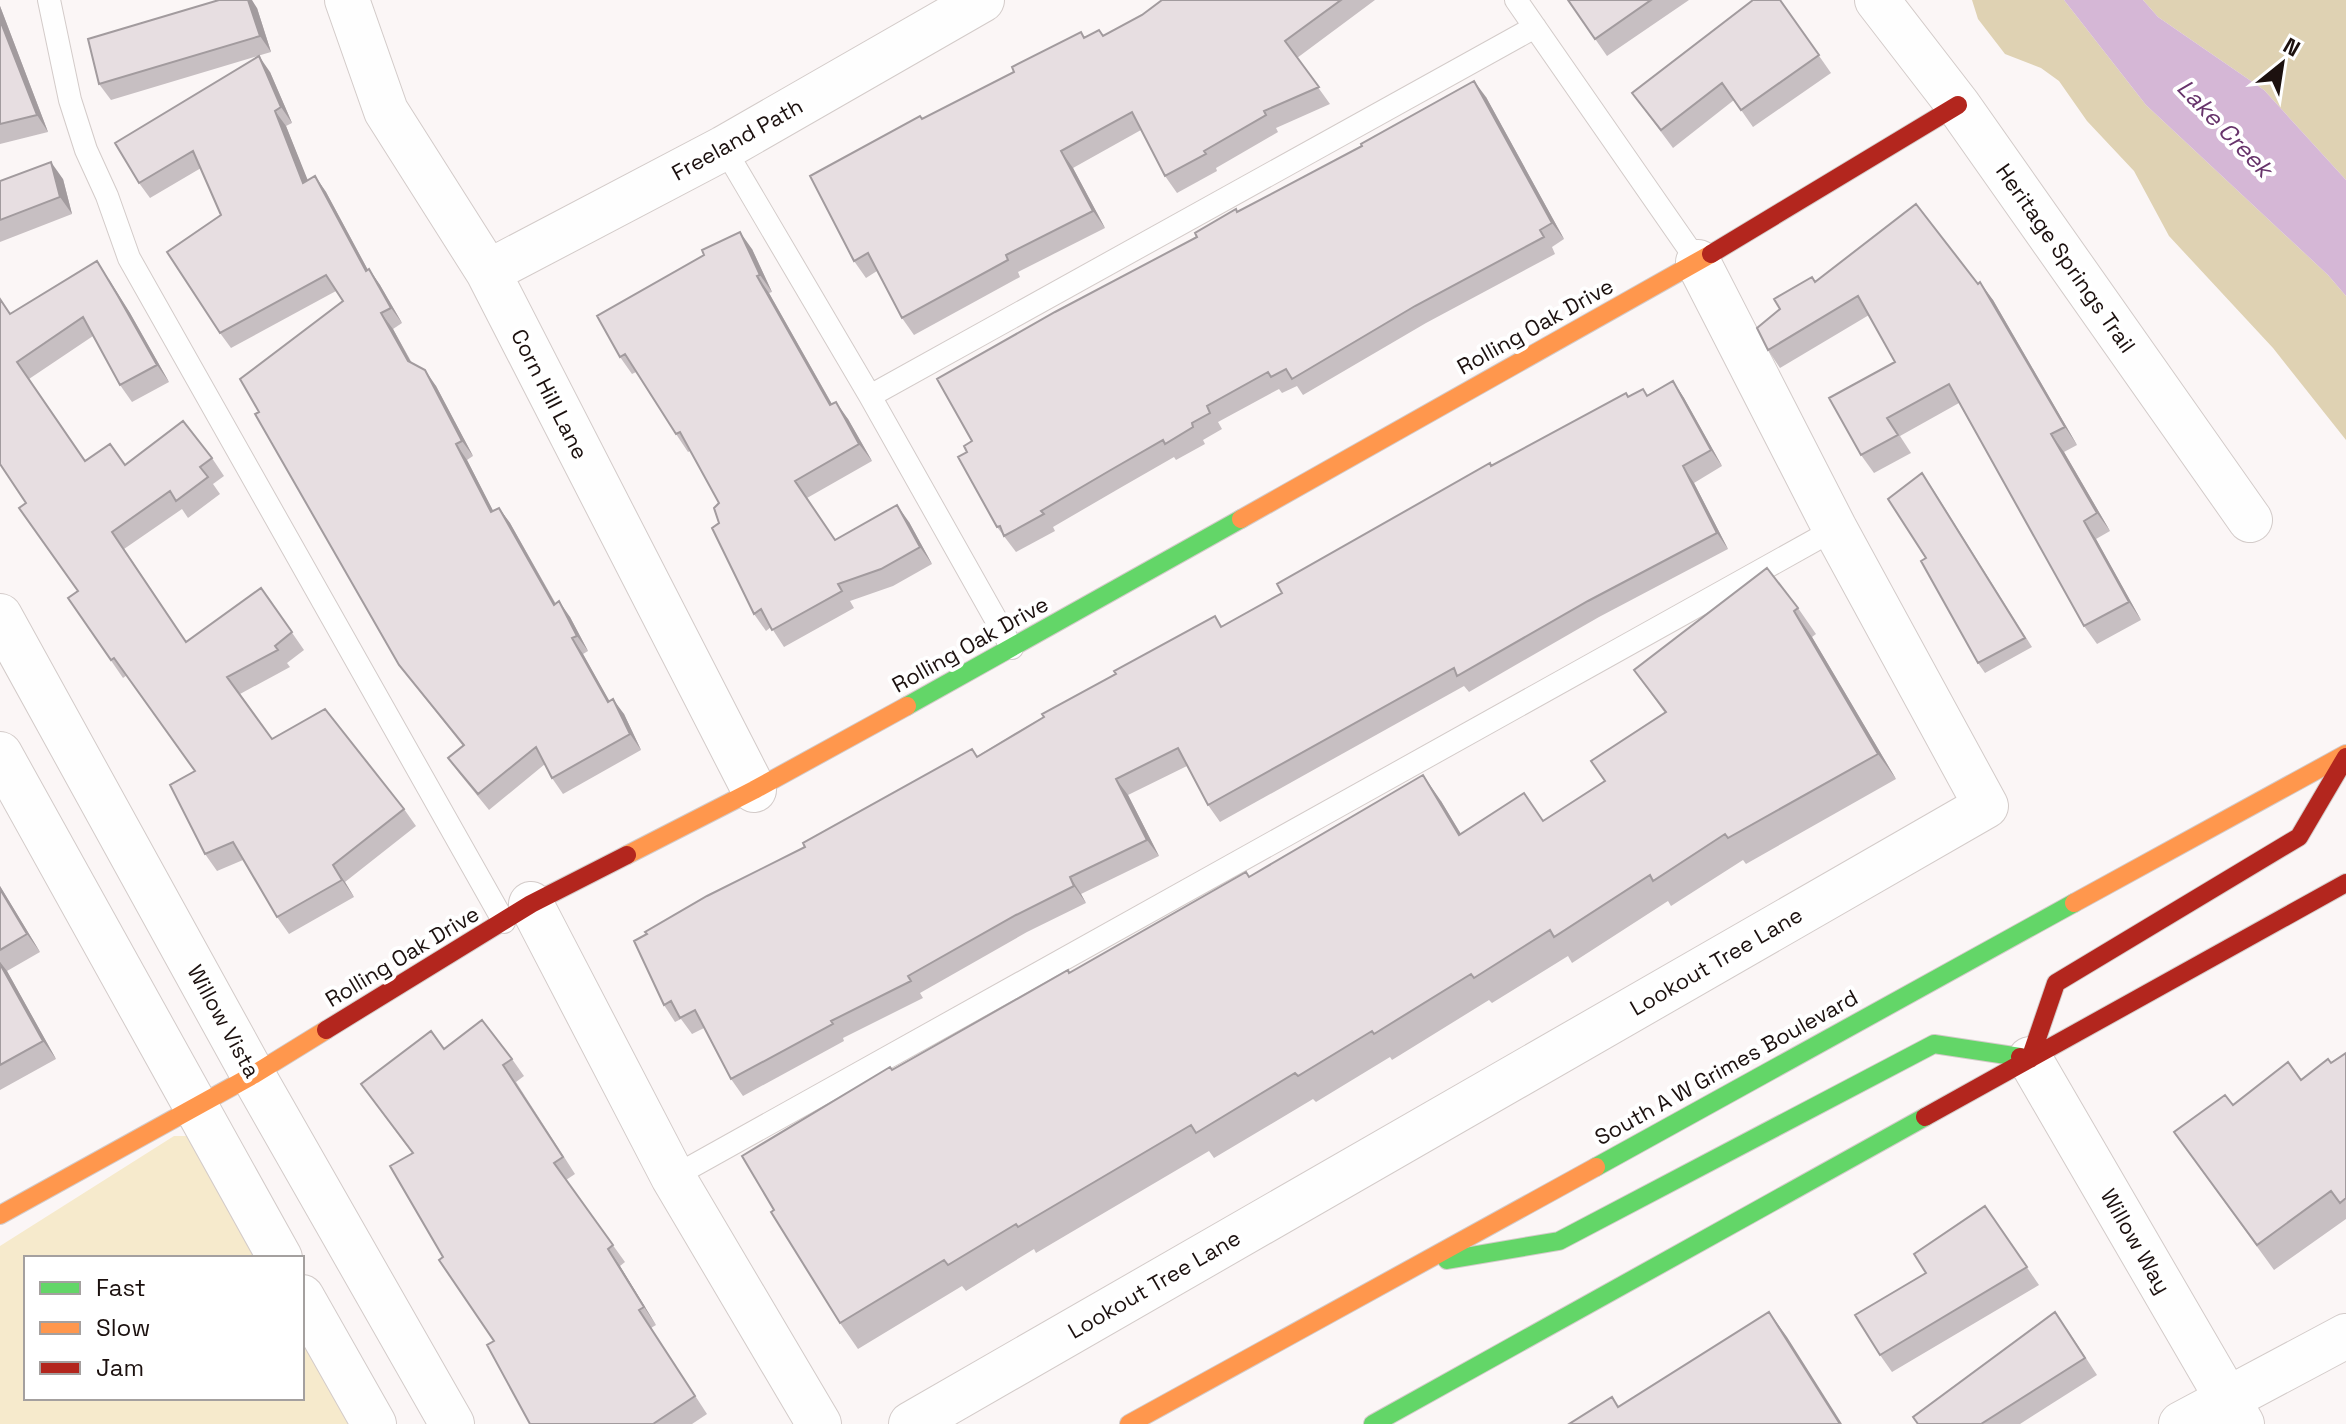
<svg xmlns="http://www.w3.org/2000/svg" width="2346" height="1424" viewBox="0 0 2346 1424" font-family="'Space Grotesk',sans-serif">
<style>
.green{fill:#f6eacc}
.forest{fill:#dfd2b3}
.water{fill:#d5b7d6}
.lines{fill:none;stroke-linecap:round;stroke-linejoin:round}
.lane-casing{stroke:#d3cbc9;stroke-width:24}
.street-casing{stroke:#d3cbc9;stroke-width:46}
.fast-casing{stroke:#d3cbc9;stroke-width:20}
.slow-casing{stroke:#d3cbc9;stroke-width:20}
.jam-casing{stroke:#d3cbc9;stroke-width:20}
.lane{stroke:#fefefe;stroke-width:22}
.street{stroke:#fefefe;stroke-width:44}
.fast{stroke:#63d668;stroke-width:18}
.slow{stroke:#ff974d;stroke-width:18}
.jam{stroke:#b3261e;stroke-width:18}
.wall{fill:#c7bfc2}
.shaded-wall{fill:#a29b9e}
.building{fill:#e7dee1;stroke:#a29b9e;stroke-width:2}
.labels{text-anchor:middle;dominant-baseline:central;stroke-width:8;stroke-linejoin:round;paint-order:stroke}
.street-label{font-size:22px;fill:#1c110f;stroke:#fff}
.water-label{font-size:24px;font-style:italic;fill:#67346b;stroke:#fff}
</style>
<rect width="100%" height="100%" fill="#fbf6f6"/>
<!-- green -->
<path class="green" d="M174 1136H195L268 1258H26V1398H302V1320L359 1424H0V1246Z"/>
<!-- forest -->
<path class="forest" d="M1972 0H2064L2146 105 2328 275 2346 296V440L2273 348 2169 236 2134 171 2087 121 2059 81 2041 68 2005 54 1978 19Z
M2143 0H2346V180L2264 90 2158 17Z"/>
<!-- water -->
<path class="water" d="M2064 0H2143L2158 17 2264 90 2346 180V296L2328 275 2146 105Z"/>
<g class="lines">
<defs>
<path id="lane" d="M49 0 70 100 86 150 107 196 129 258 504 922
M1516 0 1698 262
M724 148 870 396 1012 648
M870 396 1535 27
M673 1177 1835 529"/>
<path id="street" d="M347 0 386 111 488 272 754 790
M1877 0 1958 105 2250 520
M488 272 724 148 982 0
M0 616 253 1075 452 1424
M0 754 280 1258
M531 904 673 1177 819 1424
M2030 1059 2242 1424
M302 1297 374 1424
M911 1424 1986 806 1835 529 1698 262
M2181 1424 2346 1336"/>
<path id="fast" d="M907 706 1241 519
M1596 1167 2074 903
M1447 1260 1559 1241 1934 1044 2020 1057
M1373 1424 1925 1117"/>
<path id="slow" d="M1241 519 1711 254
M627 855 754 790 907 706
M2074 903 2346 754
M0 1215 253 1075 326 1030
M1129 1424 1596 1167"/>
<path id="jam" d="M1711 254 1958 105
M326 1030 531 904 627 855
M2020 1057 2030 1059 2056 983 2299 837 2346 757
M1925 1117 2346 883"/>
</defs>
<!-- lane casing -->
<use href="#lane" class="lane-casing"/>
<!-- street casing -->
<use href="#street" class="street-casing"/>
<!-- fast casing -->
<use href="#fast" class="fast-casing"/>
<!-- slow casing -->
<use href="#slow" class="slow-casing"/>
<!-- jam casing -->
<use href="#jam" class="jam-casing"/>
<!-- lane -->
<use href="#lane" class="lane"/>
<!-- street -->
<use href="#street" class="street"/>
<!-- fast -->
<use href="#fast" class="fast"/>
<!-- slow -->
<use href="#slow" class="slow"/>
<!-- jam -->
<use href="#jam" class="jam"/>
</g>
<!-- wall -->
<path class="wall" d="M1162 0H1375L1297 58 1330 104 1276 128 1278 132 1216 168 1217 171 1177 193 1165 176 1141 130 1073 168 1105 228 1018 272 1020 277 914 335 902 318 877 271 866 278 854 261 922 119 1099 30 1103 36 1142 15Z
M1568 0H1689L1607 56Z
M1780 0 1831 73 1753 127 1734 100 1673 148 1632 93Z
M0 6 48 132 0 144Z
M257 8 271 52 111 100 99 84Z
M270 72 292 123 286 126 307 180 315 176 326 192 368 270 369 269 380 285 402 323 393 329 412 363 436 386 473 456 467 460 493 511 499 508 510 523 556 604 570 617 588 651 583 654 609 701 624 714 641 750 563 794 552 778 545 764 489 810 459 773 448 758 463 746 399 665 259 412 343 301 336 291 231 348 220 333 221 215 201 168 150 198 139 183Z
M1486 97 1564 239 1552 247 1555 254 1426 323 1303 395 1297 386 1282 393 1279 389 1218 422 1222 429 1203 440 1205 444 1176 460 1174 457 1120 488 1053 527 1055 531 1016 552 997 527 967 452 972 441 1197 237 1237 212Z
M63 179 72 214 0 242V181Z
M752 249 772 292 769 293 832 404 848 419 872 461 807 498 835 540 909 522 932 564 893 586 850 601 854 608 784 647 771 627 766 631 754 614 719 523V503L690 451 688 452 676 434 636 372 632 374 620 357Z
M109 279 130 313 169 382 132 402 120 385 93 336 29 379 85 461 125 465 212 458 224 476 213 484 220 494 188 518 182 509 124 549 186 642 261 588 304 650 287 663 290 667 240 694 272 739 404 809 416 826 345 882 354 897 289 934 277 917 243 860 217 871 205 854 195 771 127 675 123 678 68 598 78 591 26 503 11 314Z
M1816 282 1978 284 1993 300 2077 445 2064 452 2110 531 2096 539 2141 620 2097 644 2084 626 1959 403 1900 436 1911 453 1874 473 1861 455 1895 362 1869 315 1780 368 1768 350 1780 309Z
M1673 381 1684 398 1722 466 1694 483 1728 549 1599 617 1469 692 1464 686 1220 822 1208 805 1187 766 1128 795 1159 856 1081 894 1086 903 1027 932 920 993 923 998 843 1038 844 1041 743 1096 731 1079 704 1028 692 1034 681 1019 675 1022 664 1005 805 847 972 749 977 756 1215 616 1222 626 1282 593 1491 466 1643 389 1647 395Z
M1929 483 2032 647 1985 673 1978 663 1926 558Z
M1798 608 1816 634 1812 637 1896 779 1746 864 1743 860 1671 906 1668 901 1572 963 1568 956 1492 1003 1489 1000 1392 1060 1390 1057 1316 1102 1313 1099 1214 1158 1209 1151 1036 1253 1034 1249 966 1291 962 1286 858 1349 840 1323 774 1210 892 1069 1249 877 1441 801 1461 834 1544 821 1605 781 1665 713 1634 670Z
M0 886 40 952 7 971 56 1059 0 1090Z
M444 1049 512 1059 524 1076 516 1082 575 1174 566 1180 625 1262 620 1266 656 1325 651 1328 707 1414 692 1424H530L494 1341 443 1257 412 1153 361 1084Z
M2346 1053V1219L2274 1270 2192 1157 2233 1105 2301 1080Z
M1985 1206 2039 1285 1892 1372 1880 1355 1926 1273Z
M2067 1329 2097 1375 2020 1424H1917Z"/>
<!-- shaded-wall -->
<path class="shaded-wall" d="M248 0H252L257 8 271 52 260 36Z
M0 6 48 132 37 115 0 20Z
M259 56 270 72 292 123 281 107Z
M1474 81 1486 97 1564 239 1552 223Z
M275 111 286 126 315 198 303 183Z
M1061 151 1073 168 1105 228 1093 211Z
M51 162 63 179 72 214 60 197Z
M315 176 326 192 377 287 366 271Z
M740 232 752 249 772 292 760 275Z
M97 261 130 313 169 382 157 365Z
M369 269 380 285 402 323 391 308Z
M757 276 769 293 842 422 830 405Z
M1980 282 1993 300 2077 445 2065 427Z
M381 313 393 329 419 377 408 361Z
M425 370 436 386 473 456 462 441Z
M1673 381 1684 398 1722 466 1711 450Z
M836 402 848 419 872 461 859 444Z
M2051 434 2064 452 2110 531 2097 513Z
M456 444 467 460 502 528 491 512Z
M1683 466 1694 483 1728 549 1717 533Z
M897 505 909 522 932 564 920 547Z
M499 508 510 523 565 621 554 605Z
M2084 521 2096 539 2141 620 2129 602Z
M559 601 570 617 588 651 577 636Z
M1794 611 1812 637 1896 779 1878 754Z
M572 638 583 654 619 718 608 702Z
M613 699 624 714 641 750 630 734Z
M1423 775 1441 801 1477 861 1459 835Z
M1116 779 1128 795 1159 856 1147 840Z
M333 865 345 882 354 897 342 880Z
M1070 877 1081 894 1086 903 1074 886Z
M0 886 40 952 27 934 0 889Z
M0 962 7 971 56 1059 43 1041 0 964Z
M608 1249 620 1266 656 1325 644 1307Z
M1769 1312 1787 1337 1842 1424H1840Z"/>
<!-- building -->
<path class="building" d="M219 0H248L260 36 99 84 88 39Z
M1162 0H1341L1285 41 1319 87 1264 111 1266 115 1204 151 1206 154 1165 176 1132 112 1061 151 1093 211 1006 255 1008 260 902 318 868 253 854 261 810 176 920 116 922 119 1014 72 1012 67 1081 32 1084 38 1099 30 1103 36 1142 15Z
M1568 0H1651L1595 39Z
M1753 0H1780L1819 55 1741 110 1722 83 1661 130 1632 93Z
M0 20 37 115 0 124Z
M259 56 281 107 275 111 303 183 315 176 366 271 369 269 391 308 381 313 408 361 425 370 462 441 456 444 491 512 499 508 554 605 559 601 577 636 572 638 608 702 613 699 630 734 552 778 536 747 478 794 448 758 464 745 399 665 255 414 259 412 240 379 343 301 326 275 220 333 167 252 221 215 193 151 139 183 115 143Z
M1474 81 1552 223 1540 230 1544 237 1415 306 1292 379 1286 369 1271 377 1268 372 1207 406 1210 413 1192 423 1193 427 1165 444 1163 440 1109 471 1041 511 1044 514 1004 536 1000 526 997 527 958 457 967 452 964 446 972 441 937 379 1055 312 1197 237 1195 233 1236 209 1237 212 1362 146 1361 144Z
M51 162 60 197 0 220V181Z
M1916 204 1978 284 1980 282 2065 427 2051 434 2097 513 2084 521 2129 602 2084 626 1949 384 1887 418 1898 435 1861 455 1829 398 1895 362 1858 296 1768 350 1757 328 1780 309 1774 299 1812 277 1815 282Z
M740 232 760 275 757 276 830 405 836 402 859 444 795 481 835 540 897 505 920 547 881 569 838 584 842 591 772 630 761 609 754 614 712 528 719 523 714 508 719 503 680 432 676 434 625 354 620 357 597 316 704 255 702 250Z
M97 261 118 296 157 365 120 385 83 317 17 362 85 461 110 444 125 465 183 421 212 458 200 467 208 477 176 501 170 491 112 532 186 642 261 588 292 632 275 646 278 650 227 677 272 739 325 709 404 809 333 865 342 880 277 917 233 842 205 854 170 785 195 771 114 658 111 660 68 598 78 591 19 508 26 503 0 464V299L10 314Z
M1673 381 1711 450 1683 466 1717 533 1588 601 1457 676 1454 668 1208 805 1178 748 1116 779 1147 840 1070 877 1074 886 1016 915 908 976 911 981 831 1021 833 1024 731 1079 695 1010 680 1018 671 1001 664 1005 634 941 647 934 645 932 707 896 805 847 803 843 972 749 977 757 1044 717 1042 714 1116 674 1114 671 1215 616 1221 627 1282 593 1277 584 1490 463 1491 466 1626 393 1628 397 1643 389 1647 396Z
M1922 473 2025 638 1978 663 1921 561 1926 558 1888 499Z
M1767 568 1798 608 1794 611 1878 754 1728 838 1725 834 1653 881 1650 875 1554 937 1550 930 1474 978 1471 974 1374 1034 1372 1031 1298 1076 1295 1073 1196 1133 1191 1125 1018 1227 1016 1224 948 1265 944 1260 840 1323 771 1212 774 1210 742 1156 890 1067 892 1070 1068 970 1069 973 1246 872 1249 877 1423 775 1459 835 1524 793 1543 821 1605 781 1591 761 1666 712 1634 670Z
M0 889 27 934 0 950Z
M0 964 43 1041 0 1065Z
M482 1020 512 1059 503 1065 563 1157 554 1163 613 1245 608 1249 644 1307 639 1310 695 1396 653 1424H530L487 1345 494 1341 439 1260 443 1257 390 1166 413 1153 361 1084 431 1031 444 1049Z
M2346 1053V1198L2340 1203 2331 1191 2257 1245 2174 1132 2225 1095 2233 1105 2288 1062 2301 1080 2328 1059 2331 1063Z
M1985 1206 2027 1267 1880 1355 1855 1315 1926 1273 1914 1254Z
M1769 1312 1840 1424H1569L1612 1397 1618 1407Z
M2055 1312 2085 1358 1981 1424H1918L1913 1417Z"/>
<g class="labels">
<!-- street labels -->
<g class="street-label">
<text transform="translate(737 139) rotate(-29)">Freeland Path</text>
<text transform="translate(2066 258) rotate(55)">Heritage Springs Trail</text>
<text transform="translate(1535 326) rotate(-29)">Rolling Oak Drive</text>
<text transform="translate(550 394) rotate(63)">Corn Hill Lane</text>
<text transform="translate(970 644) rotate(-29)">Rolling Oak Drive</text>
<text transform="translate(402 956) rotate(-31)">Rolling Oak Drive</text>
<text transform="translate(1716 961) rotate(-30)">Lookout Tree Lane</text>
<text transform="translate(224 1021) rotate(61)">Willow Vista</text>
<text transform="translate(1726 1067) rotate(-29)">South A W Grimes Boulevard</text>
<text transform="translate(2136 1241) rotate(60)">Willow Way</text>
<text transform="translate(1154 1284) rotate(-30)">Lookout Tree Lane</text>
</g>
<!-- water labels -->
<g class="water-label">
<text transform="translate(2225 128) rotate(46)">Lake Creek</text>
</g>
</g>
<!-- legend -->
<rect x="24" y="1256" width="280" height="144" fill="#ffffff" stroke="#a4a09f" stroke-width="2"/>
<rect x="40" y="1282" width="40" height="12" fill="#63d668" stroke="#a4a09f" stroke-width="2"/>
<text x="96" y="1296" font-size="24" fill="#1c110f">Fast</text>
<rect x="40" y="1322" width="40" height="12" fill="#ff974d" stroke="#a4a09f" stroke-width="2"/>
<text x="96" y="1336" font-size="24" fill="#1c110f">Slow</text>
<rect x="40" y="1362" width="40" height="12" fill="#b3261e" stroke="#a4a09f" stroke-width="2"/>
<text x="96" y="1376" font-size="24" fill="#1c110f">Jam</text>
<!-- north arrow -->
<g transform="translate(2282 64) rotate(30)" stroke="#ffffff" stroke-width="6" paint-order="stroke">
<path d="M0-6L14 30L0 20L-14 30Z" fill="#1c110f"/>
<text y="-12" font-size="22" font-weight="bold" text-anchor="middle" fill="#1c110f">N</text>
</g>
</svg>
